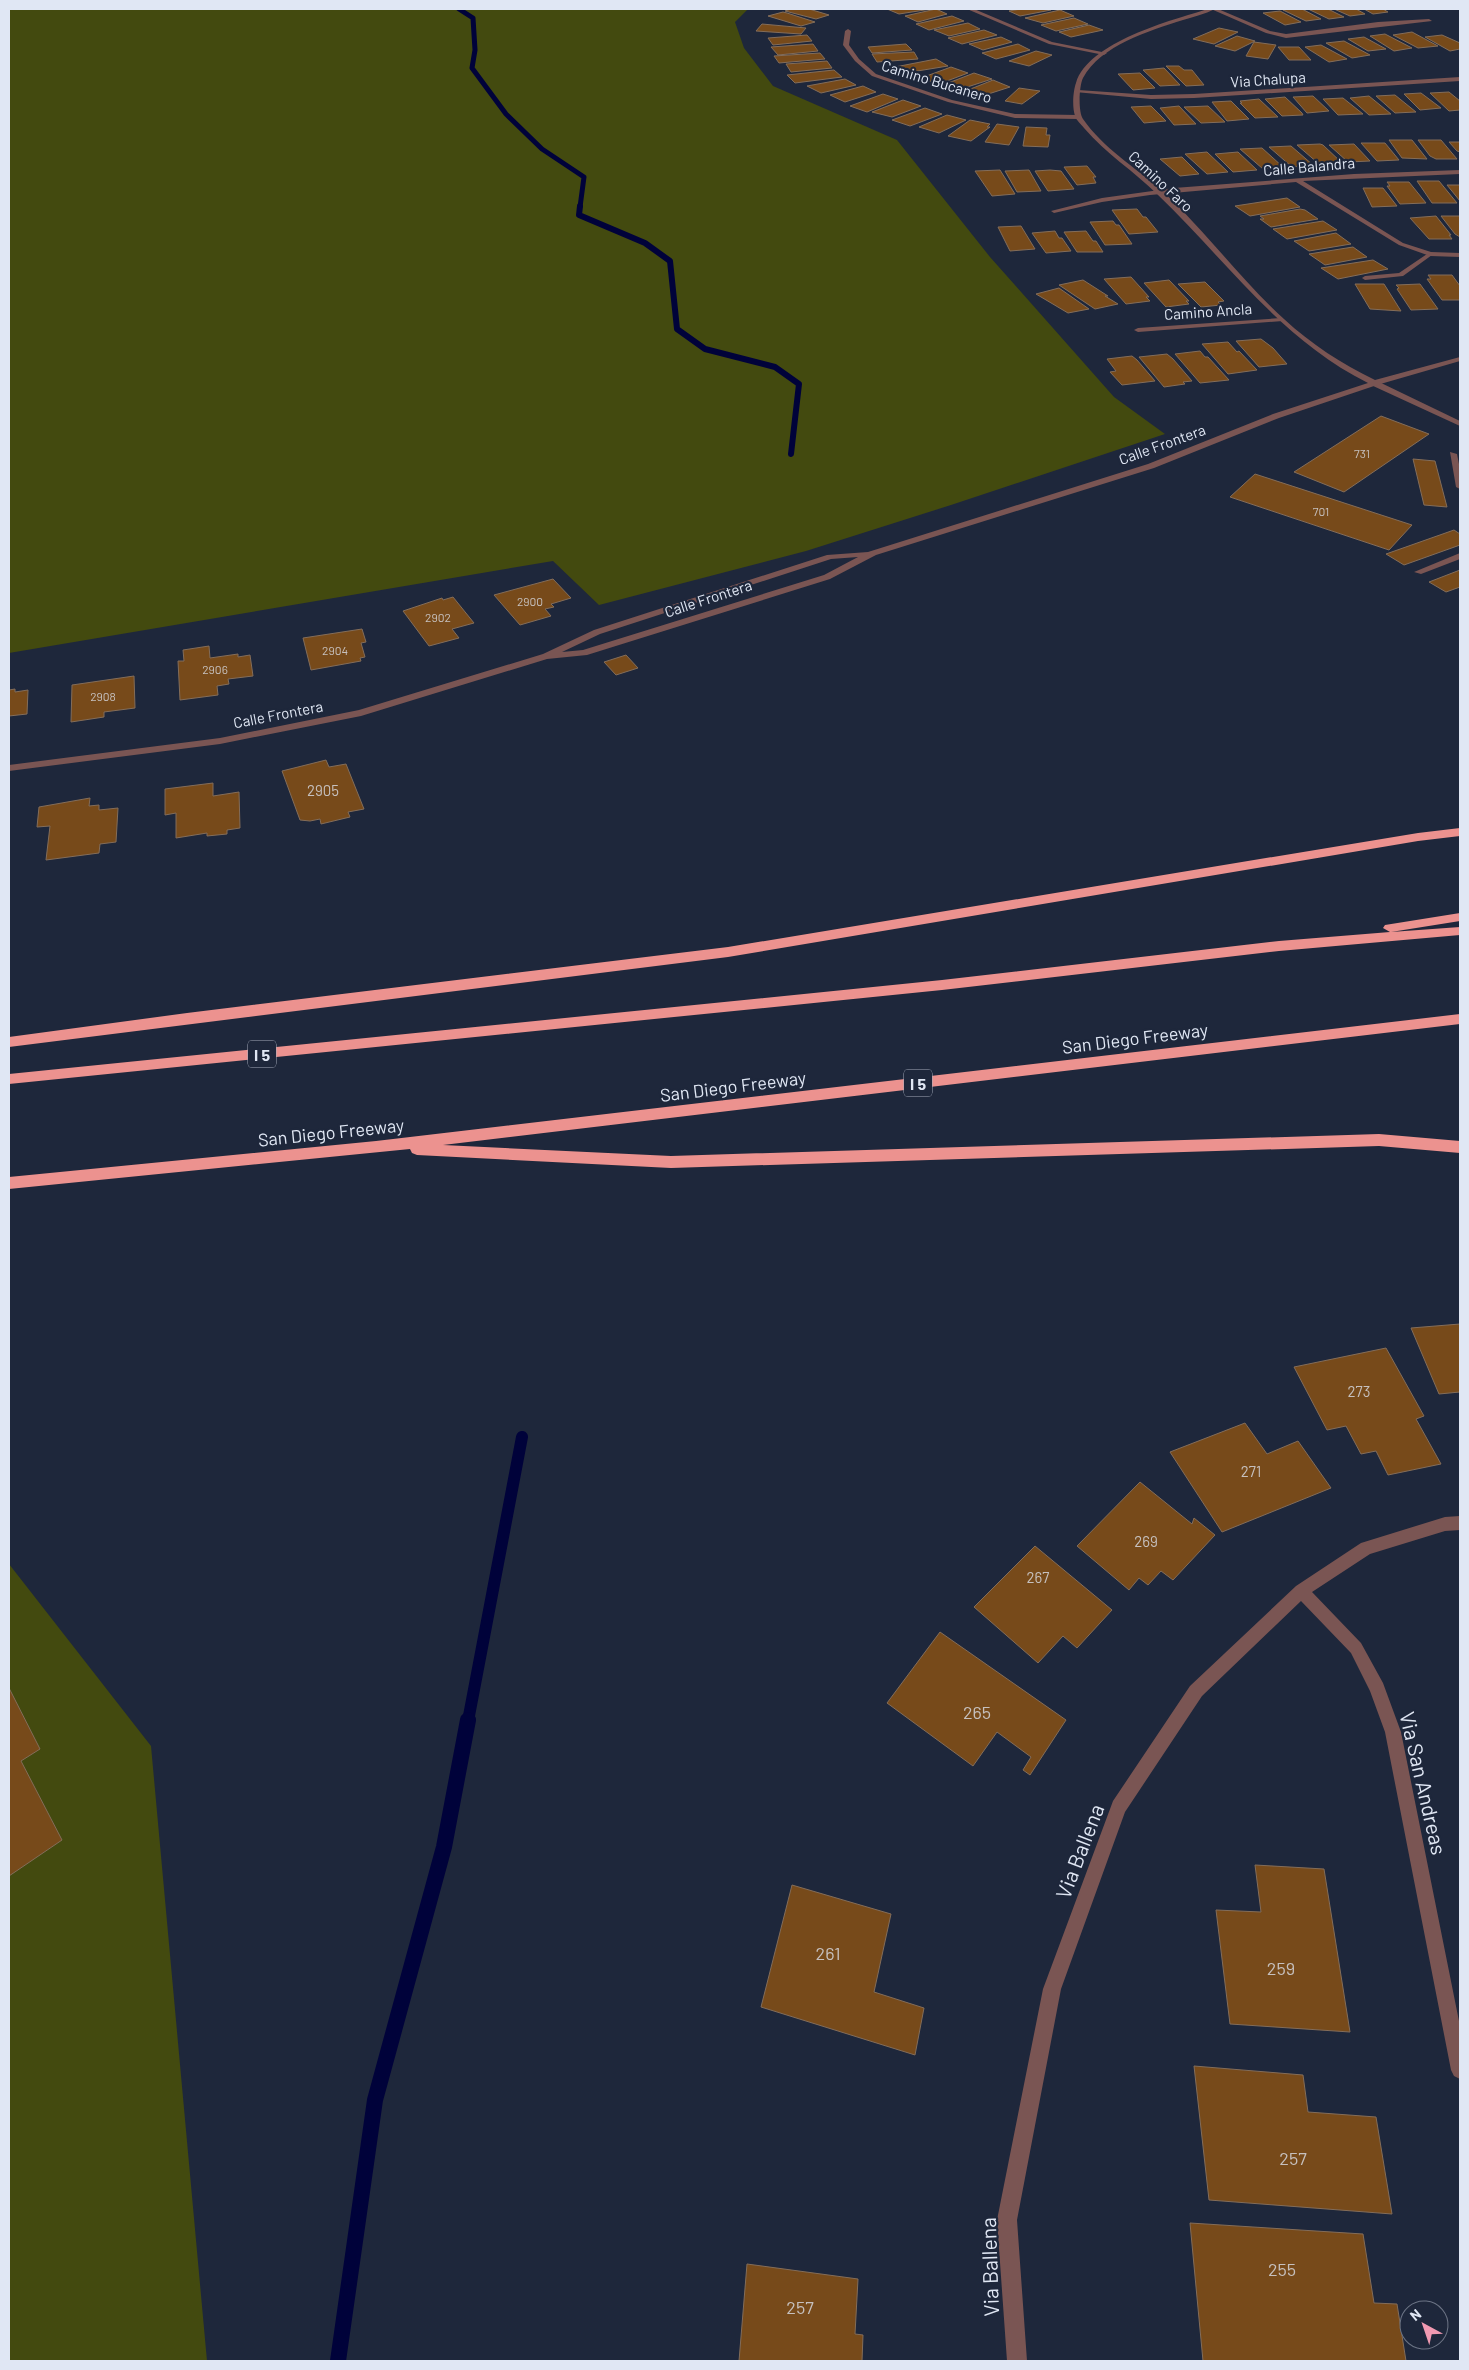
<svg xmlns="http://www.w3.org/2000/svg" width="1469" height="2370" viewBox="0 0 1469 2370" font-family="Barlow,sans-serif">
<style>
.green{fill:#434a0f}
.lines{fill:none;stroke-linecap:round;stroke-linejoin:round}
.stream-far3{stroke:#00023a;stroke-width:5}
.stream-far2{stroke:#00023a;stroke-width:6}
.stream-far1{stroke:#00023a;stroke-width:12}
.stream{stroke:#00023a;stroke-width:16}
.building{fill:#774a1a;stroke:#836d5a}
.service{fill:#7a5553;fill-rule:evenodd}
.minor{fill:#7a5553;fill-rule:evenodd}
.tertiary{fill:#7a5553;fill-rule:evenodd}
.motorway{fill:#ec928f;fill-rule:evenodd}
.labels{text-anchor:middle;dominant-baseline:central;stroke-width:4.5;stroke-linejoin:round;paint-order:stroke}
.far-number-label{font-size:12px;fill:#c6c0be}
.far-street-label{font-size:15px;fill:#e0e7f4;stroke:#1e273b}
.number-label{font-size:15px;fill:#c6c0be}
.shield{fill:#1e273b;stroke:#a6adbc;stroke-width:1}
.shield-label{font-size:16px;font-weight:bold;fill:#e0e7f4}
.street-label{font-size:18px;fill:#e0e7f4;stroke:#1e273b}
.near-number-label{font-size:18px;fill:#c6c0be}
.near-street-label{font-size:21px;fill:#e0e7f4;stroke:#1e273b}
</style>
<rect width="100%" height="100%" fill="#1e273b"/>
<!-- green -->
<path class="green" d="M9 9H748L735 22 744 48 773 86 897 140 990 257 1114 397 1165 434 951 505 806 551 599 605 553 561 9 653Z
M9 1564 151 1746 207 2361H9Z"/>
<g class="lines">
<!-- stream-far3 -->
<path class="stream-far3" d="M459 9 473 18 475 50 472 68 506 114 542 149 584 177 580 207"/>
<!-- stream-far2 -->
<path class="stream-far2" d="M580 206 579 215 645 243 670 261 677 329 705 349 775 367 799 384 791 454"/>
<!-- stream-far1 -->
<path class="stream-far1" d="M468 1721 522 1437"/>
<!-- stream -->
<path class="stream" d="M338 2361 375 2100 444 1847 468 1720"/>
</g>
<!-- building -->
<path class="building" d="M791 9H809L829 15 816 19 785 11Z
M887 9H931L899 14Z
M936 9 947 14 918 22 905 16Z
M1021 9H1049L1051 10 1020 16 1009 11Z
M1291 9H1302L1321 19 1306 21 1283 10Z
M1308 9H1328L1344 17 1329 19Z
M1334 9H1356L1365 14 1350 16Z
M1364 9H1383L1388 12 1373 14Z
M1060 10 1074 16 1043 23 1025 18Z
M1280 11 1301 22 1285 25 1263 13Z
M783 12 787 13 815 22 801 26 768 16Z
M952 16 964 21 929 30 916 24Z
M1074 18 1088 24 1056 31 1041 25Z
M968 23 980 29 949 36 934 30Z
M762 24 806 28 801 34 756 31Z
M1089 25 1103 30 1071 37 1059 32Z
M1219 28 1238 32 1214 44 1193 39Z
M984 30 997 35 962 44 948 38Z
M1412 32 1438 46 1418 48 1393 35Z
M1385 34 1412 48 1394 51 1370 36Z
M807 35 812 41 773 45 768 38Z
M1442 35 1460 43V49L1450 51 1425 37Z
M1237 36 1255 41 1235 51 1215 46Z
M1001 37 1012 42 983 50 969 44Z
M1364 37 1386 49 1368 51 1348 39Z
M1344 41 1370 55 1352 58 1326 43Z
M1254 42 1276 45 1268 59 1246 56Z
M813 44 818 51 778 55 771 47Z
M906 44 912 50 872 53 868 47Z
M1018 44 1030 50 996 59 982 53Z
M1321 45 1347 59 1329 62 1305 47Z
M1278 47H1299L1311 60H1289Z
M1036 51 1052 55 1029 66 1009 61Z
M914 52 918 59 877 62 872 54Z
M820 53 825 59 779 63 774 56Z
M936 59 948 66 905 73 895 67Z
M827 61 832 68 791 72 786 64Z
M1166 66H1179L1184 70H1192L1204 85 1186 86Z
M951 67 968 73 939 84 921 78Z
M1164 68 1180 85 1160 86 1143 70Z
M834 70 842 77 795 83 787 75Z
M974 73 992 79 958 90 943 85Z
M1140 73 1155 88 1133 90 1118 74Z
M845 79 856 85 821 93 807 86Z
M993 80 1010 87 979 97 963 92Z
M863 86 876 92 845 102 830 95Z
M1019 88 1040 91 1022 104 1005 101Z
M1449 92 1460 101V110L1449 111 1430 93Z
M1421 93 1441 108 1420 110 1404 94Z
M883 94 898 99 867 112 850 106Z
M1395 95 1416 112 1395 113 1376 96Z
M1313 96 1329 111 1307 113 1293 97Z
M1369 96 1391 114 1369 115 1350 98Z
M1285 97 1302 113 1303 115 1282 116 1265 99Z
M1343 98 1363 114 1338 115 1323 99Z
M1259 99 1278 117 1255 118 1240 103H1242L1240 101Z
M903 100 921 106 892 117 872 112Z
M1231 101 1249 119 1227 121 1212 102Z
M1151 106 1166 121 1144 123 1131 107Z
M1179 106 1196 124 1174 125 1160 108Z
M1208 106 1225 122 1201 123 1184 107Z
M925 108 942 114 910 126 892 120Z
M947 115 966 120 939 133 919 127Z
M970 120 990 124 987 127H990L971 141 948 136Z
M997 124 1019 127 1009 145 985 142Z
M1026 127 1047 128 1046 135H1050L1048 147 1023 146Z
M1389 140H1412L1427 159 1402 158Z
M1418 140H1441L1457 159H1436L1430 156Z
M1449 142H1460V152L1457 151Z
M1361 143H1385L1399 160 1377 161Z
M1320 144 1323 145 1342 163 1319 164 1297 145Z
M1354 144 1370 161 1348 162 1329 145Z
M1291 146 1313 165 1292 167 1269 147Z
M1262 148 1283 167 1263 169 1240 149Z
M1207 152 1228 172 1207 174 1185 154Z
M1238 152 1257 170 1233 172 1215 154Z
M1182 157 1199 174 1180 176 1160 159Z
M1087 166 1096 177H1093L1096 183 1077 185 1064 167Z
M1000 170 1015 194 992 196 975 171Z
M1029 170 1041 191 1017 192 1005 171Z
M1050 170 1061 171 1074 189 1048 191 1035 171Z
M1417 181H1439L1457 203H1432Z
M1387 182H1409L1426 203 1400 204 1387 186H1390Z
M1447 185H1460V201Z
M1363 188H1383L1397 206 1372 207Z
M1287 198 1300 207 1250 216 1235 206Z
M1137 209 1143 217H1146L1158 232 1129 234 1112 210Z
M1300 209 1305 210 1318 219 1271 227 1260 219H1264L1260 216Z
M1436 216 1451 235H1449L1452 239H1429L1410 218Z
M1441 216H1460V237L1455 234Z
M1113 221 1116 225H1119L1132 244 1105 245 1090 222Z
M1323 221 1337 230 1287 239 1273 229Z
M1021 226 1035 249 1010 251 998 227Z
M1055 231 1059 238H1062L1071 251 1046 253 1032 233Z
M1086 231 1093 241H1096L1103 252H1077L1064 232Z
M1336 233 1351 244 1309 251 1294 241Z
M1353 247 1367 257 1325 265 1309 254Z
M1373 260 1388 269 1338 279 1321 268Z
M1428 275H1452L1460 286V300H1442L1427 279H1431Z
M1131 277 1149 297H1146L1150 301 1126 304 1104 279Z
M1083 280 1108 296H1105L1118 304 1095 309 1059 285Z
M1169 280 1189 301H1186L1189 304 1166 307 1144 283Z
M1205 282 1224 301 1218 302 1221 305 1201 307 1178 284Z
M1355 284H1384L1401 311 1370 309Z
M1420 284 1438 309 1411 310 1397 289 1399 288 1396 285Z
M1059 288 1089 309 1068 313 1036 294Z
M1261 339 1273 348 1287 364 1259 367 1236 341Z
M1228 342 1237 352 1239 351 1257 370 1228 374 1202 344Z
M1200 351 1205 357H1208L1229 380 1200 383 1175 354Z
M1167 354 1173 359 1192 381 1183 382 1185 384 1164 387 1139 357Z
M1132 356 1137 360 1155 381 1122 385 1110 372 1116 371 1107 359Z
M1381 416 1429 434 1344 492 1294 472Z
M1413 459 1435 461 1447 507 1424 505Z
M1255 474 1412 525 1389 550 1230 497Z
M1454 530 1460 534V545L1404 565 1386 554Z
M1460 570V587L1446 592 1429 582Z
M553 579 571 598 551 604 554 607 545 609 551 616 520 625 494 595Z
M453 597 474 623 452 629 459 638 429 646 403 611 442 598 443 600Z
M362 629 366 642 361 643 365 657 360 658 361 661 311 670 303 638Z
M209 646 210 658 238 654V657L250 655 253 676 228 679 229 684 217 686 218 695 180 700 178 661H184L183 650Z
M626 655 638 668 616 675 604 662Z
M134 676 135 708 104 712V717L71 722 72 685Z
M15 689V692L28 690 27 714 9 716V690Z
M326 760 329 767 346 764 364 809 348 812 350 817 321 824 320 819 310 821 300 820 282 771Z
M213 783V796L239 792 240 828 227 830V834L207 836V833L176 838V813L165 815V789Z
M90 798 89 806 99 805V810L118 808 116 842 100 844 99 853 46 860 50 826 37 827 39 807Z
M1460 1324V1392L1439 1394 1411 1328Z
M1386 1348 1424 1416 1416 1419 1441 1464 1388 1475 1376 1451 1361 1454 1346 1426 1327 1430 1294 1367Z
M1245 1423 1267 1454 1298 1441 1331 1488 1222 1532 1170 1452Z
M1140 1482 1192 1524 1194 1518 1215 1535 1173 1580 1161 1571 1148 1585 1139 1578 1129 1590 1077 1546Z
M1035 1546 1112 1610 1077 1648 1063 1636 1038 1663 974 1607Z
M940 1632 1066 1720 1030 1775 1023 1770 1031 1757 997 1732 973 1766 887 1703Z
M9 1688 40 1749 21 1761 62 1840 9 1876Z
M1255 1865 1324 1869 1350 2032 1230 2024 1216 1910 1261 1912Z
M792 1885 891 1914 874 1992 924 2008 915 2055 761 2007Z
M1194 2066 1303 2075 1308 2112 1376 2117 1392 2214 1209 2200Z
M1190 2223 1363 2234 1374 2303 1397 2304 1406 2361H1203Z
M747 2264 858 2279 855 2334 863 2335 862 2361H739Z"/>
<g class="lines">
<!-- service -->
<path class="service" d="M1430 252 1432 253V255L1403 276 1365 280 1362 278 1365 276 1399 273Z"/>
<!-- minor -->
<path class="minor" d="M967 9H974L1052 42 1107 53 1104 55 1049 44Z
M1211 9H1218L1270 31 1286 34 1378 22 1429 19 1432 21 1286 38 1266 33Z
M848 29 851 31 849 45 859 59 876 74 952 100 1015 114 1078 115 1081 117 1078 119 1015 118 948 102 872 76 855 61 843 45 845 31Z
M1460 77V81L1194 98 1151 99 1075 92 1078 90 1151 95 1194 94Z
M1460 170V174L1303 181 1403 243 1431 252 1460 253V257L1430 256 1399 245 1296 182 1150 195 1102 202 1054 213 1051 211 1102 198 1174 188 1354 174Z
M1281 318 1283 319V321L1138 332 1134 330 1138 328Z
M1371 381H1377L1460 421V426L1371 385Z
M1450 452 1457 454 1460 469V489L1456 487Z
M1460 553V559L1421 574 1414 572Z
M1460 1516V1530L1445 1531 1370 1554 1312 1592 1361 1643 1383 1683 1401 1732 1460 2026V2079L1454 2076 1451 2070 1385 1732 1370 1691 1351 1653 1301 1601 1202 1696 1125 1812 1061 1989 1017 2220 1027 2361H1007L997 2220 1043 1989 1113 1801 1190 1686 1296 1586 1361 1543 1445 1517Z"/>
<!-- tertiary -->
<path class="tertiary" d="M1208 9H1215C1205 14 1193 17 1183 20 1149 31 1101 45 1083 78 1079 86 1078 112 1083 119 1103 148 1135 167 1161 190 1205 230 1240 279 1284 319 1311 344 1342 364 1375 380L1460 357V361L1377 385 1279 418 1154 468 876 555 830 579 587 655 547 659 361 716 220 744 9 771V765L220 738 359 710 543 654 594 630 827 555 868 552 1148 464 1273 414 1368 383C1279 338 1227 261 1157 194 1134 171 1106 154 1084 128 1082 125 1076 120 1075 116 1072 107 1073 91 1076 83 1088 42 1172 20 1208 9ZM858 557 824 575 583 650 562 652 600 634 831 559Z"/>
<!-- motorway -->
<path class="motorway" d="M1460 828V836L1418 841 728 957 9 1047V1037L187 1013 728 947 1418 833Z
M1460 913V921L1391 932 1460 927V935L1279 951 942 990 9 1084V1074L942 980 1279 941 1390 932 1383 928 1385 925Z
M1460 1014V1024L443 1145 671 1156 1379 1134 1460 1141V1153L1379 1146 671 1168 417 1155 412 1153 410 1149 9 1189V1177L376 1141Z"/>
</g>
<g class="labels">
<!-- far-number labels -->
<g class="far-number-label">
<text x="1362" y="453">731</text>
<text x="1321" y="511">701</text>
<text x="530" y="601">2900</text>
<text x="438" y="617">2902</text>
<text x="335" y="650">2904</text>
<text x="215" y="669">2906</text>
<text x="103" y="696">2908</text>
</g>
<!-- far-street labels -->
<g class="far-street-label">
<text transform="translate(1268 79) rotate(-4)">Via Chalupa</text>
<text transform="translate(937 81) rotate(17)">Camino Bucanero</text>
<text transform="translate(1309 166) rotate(-5)">Calle Balandra</text>
<text transform="translate(1161 181) rotate(43)">Camino Faro</text>
<text transform="translate(1208 311) rotate(-4)">Camino Ancla</text>
<text transform="translate(1162 444) rotate(-20)">Calle Frontera</text>
<text transform="translate(708 598) rotate(-18)">Calle Frontera</text>
<text transform="translate(278 714) rotate(-11)">Calle Frontera</text>
</g>
<!-- number labels -->
<g class="number-label">
<text x="323" y="790">2905</text>
<text x="1359" y="1391">273</text>
<text x="1251" y="1471">271</text>
<text x="1146" y="1541">269</text>
<text x="1038" y="1577">267</text>
</g>
<!-- shield labels -->
<g class="shield">
<rect x="248" y="1040.5" width="28" height="27" rx="4"/>
<rect x="904" y="1069.5" width="28" height="27" rx="4"/>
</g>
<g class="shield-label">
<text x="262" y="1054">I 5</text>
<text x="918" y="1083">I 5</text>
</g>
<!-- street labels -->
<g class="street-label">
<text transform="translate(1135 1038) rotate(-7)">San Diego Freeway</text>
<text transform="translate(733 1086) rotate(-7)">San Diego Freeway</text>
<text transform="translate(331 1132) rotate(-6)">San Diego Freeway</text>
</g>
<!-- near-number labels -->
<g class="near-number-label">
<text x="977" y="1712">265</text>
<text x="828" y="1953">261</text>
<text x="1281" y="1968">259</text>
<text x="1293" y="2158">257</text>
<text x="1282" y="2269">255</text>
<text x="800" y="2307">257</text>
</g>
<!-- near-street labels -->
<g class="near-street-label">
<text transform="translate(1424 1783) rotate(77)">Via San Andreas</text>
<text transform="translate(1079 1851) rotate(-69)">Via Ballena</text>
<text transform="translate(989 2267) rotate(-92)">Via Ballena</text>
</g>
</g>
<!-- border -->
<rect width="1469" height="2370" fill="none" stroke="#e0e7f4" stroke-width="20"/>
<!-- north arrow -->
<g transform="translate(1424 2325) rotate(320)"><circle r="24" fill="#1e273b" stroke="#6c7485"/>
<path d="M0-4L9 19L0 12L-9 19Z" fill="#f19ab2"/>
<text y="-8" font-size="14" font-weight="bold" text-anchor="middle" fill="#e0e7f4">N</text>
</g>
</svg>
